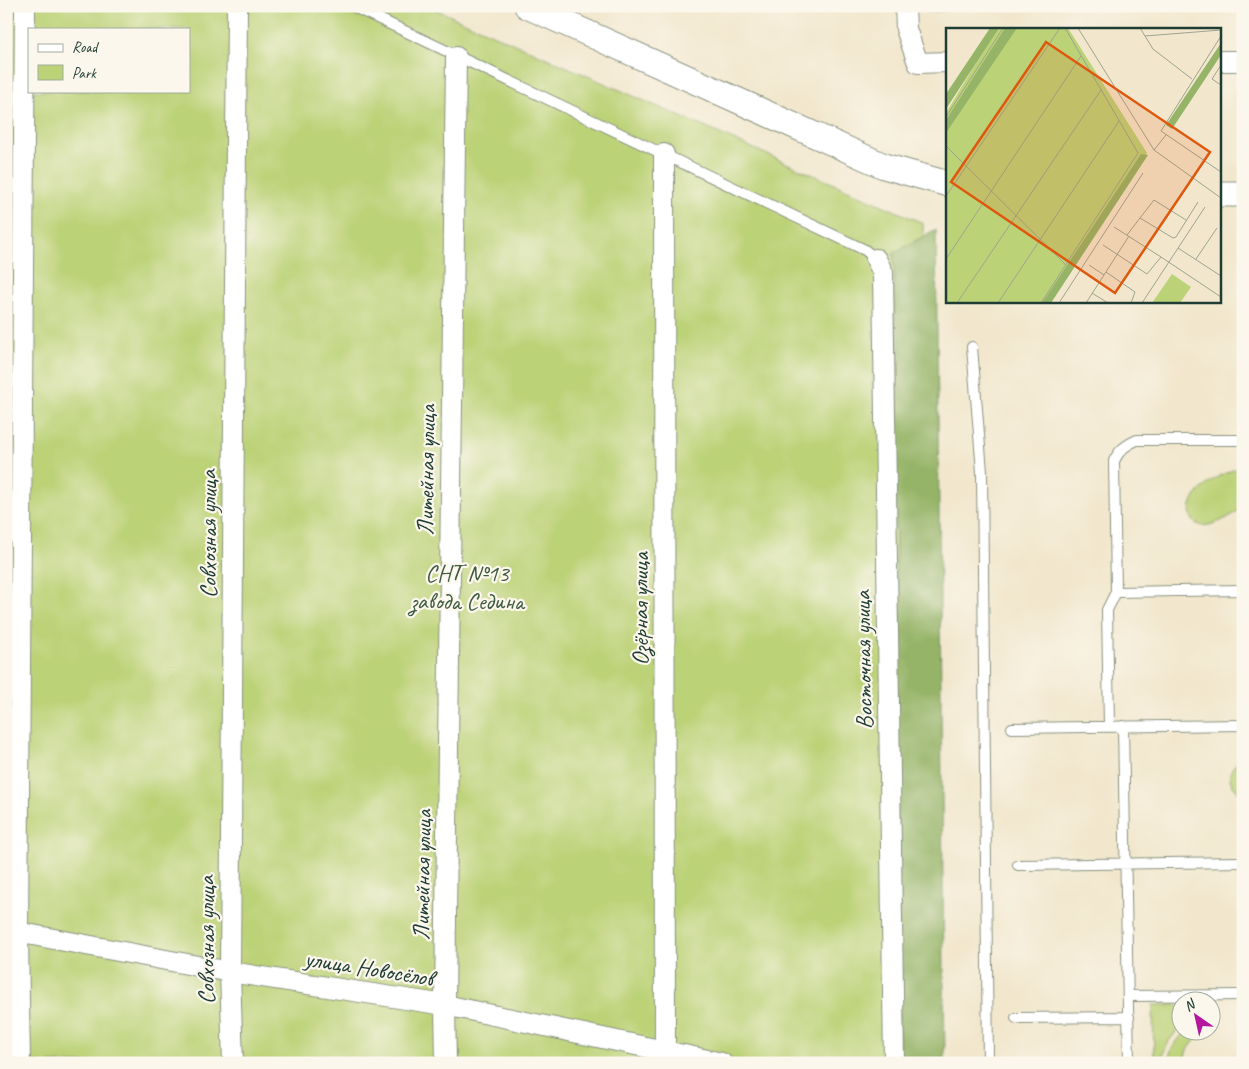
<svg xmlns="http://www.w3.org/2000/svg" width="1249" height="1069" viewBox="0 0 1249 1069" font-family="Caveat,sans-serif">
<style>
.green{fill:#bcd277;stroke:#6e8856;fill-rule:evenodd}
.forest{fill:#95b468;stroke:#5a784e}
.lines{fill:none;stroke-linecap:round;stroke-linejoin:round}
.service-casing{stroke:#889280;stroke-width:12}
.minor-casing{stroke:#889280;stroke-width:22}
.tertiary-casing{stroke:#889280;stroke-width:27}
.service{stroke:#fff;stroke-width:10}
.minor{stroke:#fff;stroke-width:20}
.tertiary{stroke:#fff;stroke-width:25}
.labels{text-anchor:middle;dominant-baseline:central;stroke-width:4.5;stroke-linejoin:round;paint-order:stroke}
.street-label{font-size:24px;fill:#1f3d34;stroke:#fbf7ec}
.park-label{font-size:24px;fill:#3e5b41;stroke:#fbf7ec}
.inset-road{fill:none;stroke:#9ea390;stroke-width:1}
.view{fill:#de580e;fill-opacity:0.15;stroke:#de580e;stroke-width:2.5}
.inset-edge{fill:none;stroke:#1f3d34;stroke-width:2.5}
</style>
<rect width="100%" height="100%" fill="#fbf7ec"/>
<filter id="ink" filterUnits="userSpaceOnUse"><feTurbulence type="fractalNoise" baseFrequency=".02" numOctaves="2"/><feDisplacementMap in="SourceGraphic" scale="10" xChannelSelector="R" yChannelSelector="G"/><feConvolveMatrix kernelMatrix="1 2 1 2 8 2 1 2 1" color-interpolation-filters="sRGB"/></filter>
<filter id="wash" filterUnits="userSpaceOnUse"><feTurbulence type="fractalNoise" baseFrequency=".0096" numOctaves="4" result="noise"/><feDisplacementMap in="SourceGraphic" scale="20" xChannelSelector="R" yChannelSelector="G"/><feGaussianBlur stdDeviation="1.12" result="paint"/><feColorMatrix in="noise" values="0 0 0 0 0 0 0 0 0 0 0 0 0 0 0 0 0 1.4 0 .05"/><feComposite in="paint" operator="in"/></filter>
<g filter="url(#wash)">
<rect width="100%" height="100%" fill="#f2e7cd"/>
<!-- green -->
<path class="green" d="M6 6H428L923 223 932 1063H6ZM29 29H189V91H29Z
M1243 467V507C1233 516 1197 538 1191 516 1184 493 1225 470 1243 467Z
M1243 759V795C1226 785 1225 768 1243 759Z
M1153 1005H1181V1026L1169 1041 1163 1054 1162 1063H1154Z
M1185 1032H1205C1194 1041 1186 1048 1184 1063H1167C1170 1050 1176 1041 1185 1032Z"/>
<!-- forest -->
<path class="forest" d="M926 6H967V9L927 12Z
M936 229 945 1063H899L894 253Z"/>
</g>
<g filter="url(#ink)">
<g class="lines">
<defs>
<path id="service" d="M352 6 865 250 876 259
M972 347 982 472 988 1063
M1243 440H1137C1126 445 1119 450 1114 461L1116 592 1243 590
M1109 726 1107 610 1116 592
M1123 726 1129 1063
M1012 728 1243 725
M1018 865 1243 862
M1129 996 1243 995
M1016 1018 1129 1017"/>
<path id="minor" d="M905 6 906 29 918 63 948 62
M1220 61H1243
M664 154 665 1063
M876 259 883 273 894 1063
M6 930 230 972 445 1005 722 1063
M20 1063 18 933 25 6
M233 1063 230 972 237 6
M446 1063 445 1005 456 57"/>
<path id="tertiary" d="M527 6 884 166 948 184
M1220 194H1243"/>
</defs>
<!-- service casing -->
<use href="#service" class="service-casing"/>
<!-- minor casing -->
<use href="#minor" class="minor-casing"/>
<!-- tertiary casing -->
<use href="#tertiary" class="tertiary-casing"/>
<!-- service -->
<use href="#service" class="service"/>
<!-- minor -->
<use href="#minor" class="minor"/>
<!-- tertiary -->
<use href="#tertiary" class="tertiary"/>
</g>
</g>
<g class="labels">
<!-- street labels -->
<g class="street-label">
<text transform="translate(426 470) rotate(-89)">Литейная улица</text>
<text transform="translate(208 534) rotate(-90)">Совхозная улица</text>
<text transform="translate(640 609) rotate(-90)">Озёрная улица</text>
<text transform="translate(863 660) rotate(-91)">Восточная улица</text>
<text transform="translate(422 875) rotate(-89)">Литейная улица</text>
<text transform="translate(206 940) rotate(-90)">Совхозная улица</text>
<text transform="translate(369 968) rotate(9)">улица Новосёлов</text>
</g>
<!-- park labels -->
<g class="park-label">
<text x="467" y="573">СНТ №13<tspan x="467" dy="28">завода Седина</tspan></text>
</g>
</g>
<!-- overview -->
<g transform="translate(946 28)">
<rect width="275" height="275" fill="#f2e7cd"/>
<path d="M51 0H122L201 125 102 275H0V85ZM226 246 245 259 234 275H206Z" fill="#bcd277"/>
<path d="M44 0H53L0 81V66ZM59 0H71L0 105V92ZM275 15V27L226 101 220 97ZM195 126 202 127 105 275H96Z" fill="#95b468"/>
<path class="inset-road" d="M132 0 208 122 275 170M194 0 207 21 246 51M199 8 275 2M275 8 215 103 275 144M275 37 266 51 275 57M0 89 57 0M0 118 120 237M208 122 220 107M0 168 114 0M240 192 208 172 194 190 227 210 230 209 252 174M181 207 194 190M157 217 201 246 215 229 168 199M232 220 275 248M215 229 275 269M0 231 135 28M250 231 271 200M143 237 158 247M160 244 189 264 185 275M146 265 162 275M11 275 155 62M52 275 173 93M95 275 192 125 119 0M113 275 197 145M140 275 183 208M196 275 259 179"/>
<path class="view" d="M100 14 264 124 169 265 5 154Z"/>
<rect width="275" height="275" class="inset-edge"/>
</g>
<!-- margin -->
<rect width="1249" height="1069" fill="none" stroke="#fbf7ec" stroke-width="25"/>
<!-- legend -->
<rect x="28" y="28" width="162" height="65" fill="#fbf7ec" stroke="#a3ada2"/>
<rect x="38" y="44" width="25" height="8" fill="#ffffff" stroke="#a3ada2"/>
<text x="72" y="52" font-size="15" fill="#1f3d34">Road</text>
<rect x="38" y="65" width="25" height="15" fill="#bcd277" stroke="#a3ada2"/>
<text x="72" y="78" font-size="15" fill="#1f3d34">Park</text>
<!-- north arrow -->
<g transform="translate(1196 1016) rotate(326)"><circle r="24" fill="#fbf7ec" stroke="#a3ada2"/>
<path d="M0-4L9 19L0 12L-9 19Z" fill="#b5179e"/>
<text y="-8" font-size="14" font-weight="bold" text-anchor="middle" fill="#1f3d34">N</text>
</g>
</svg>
